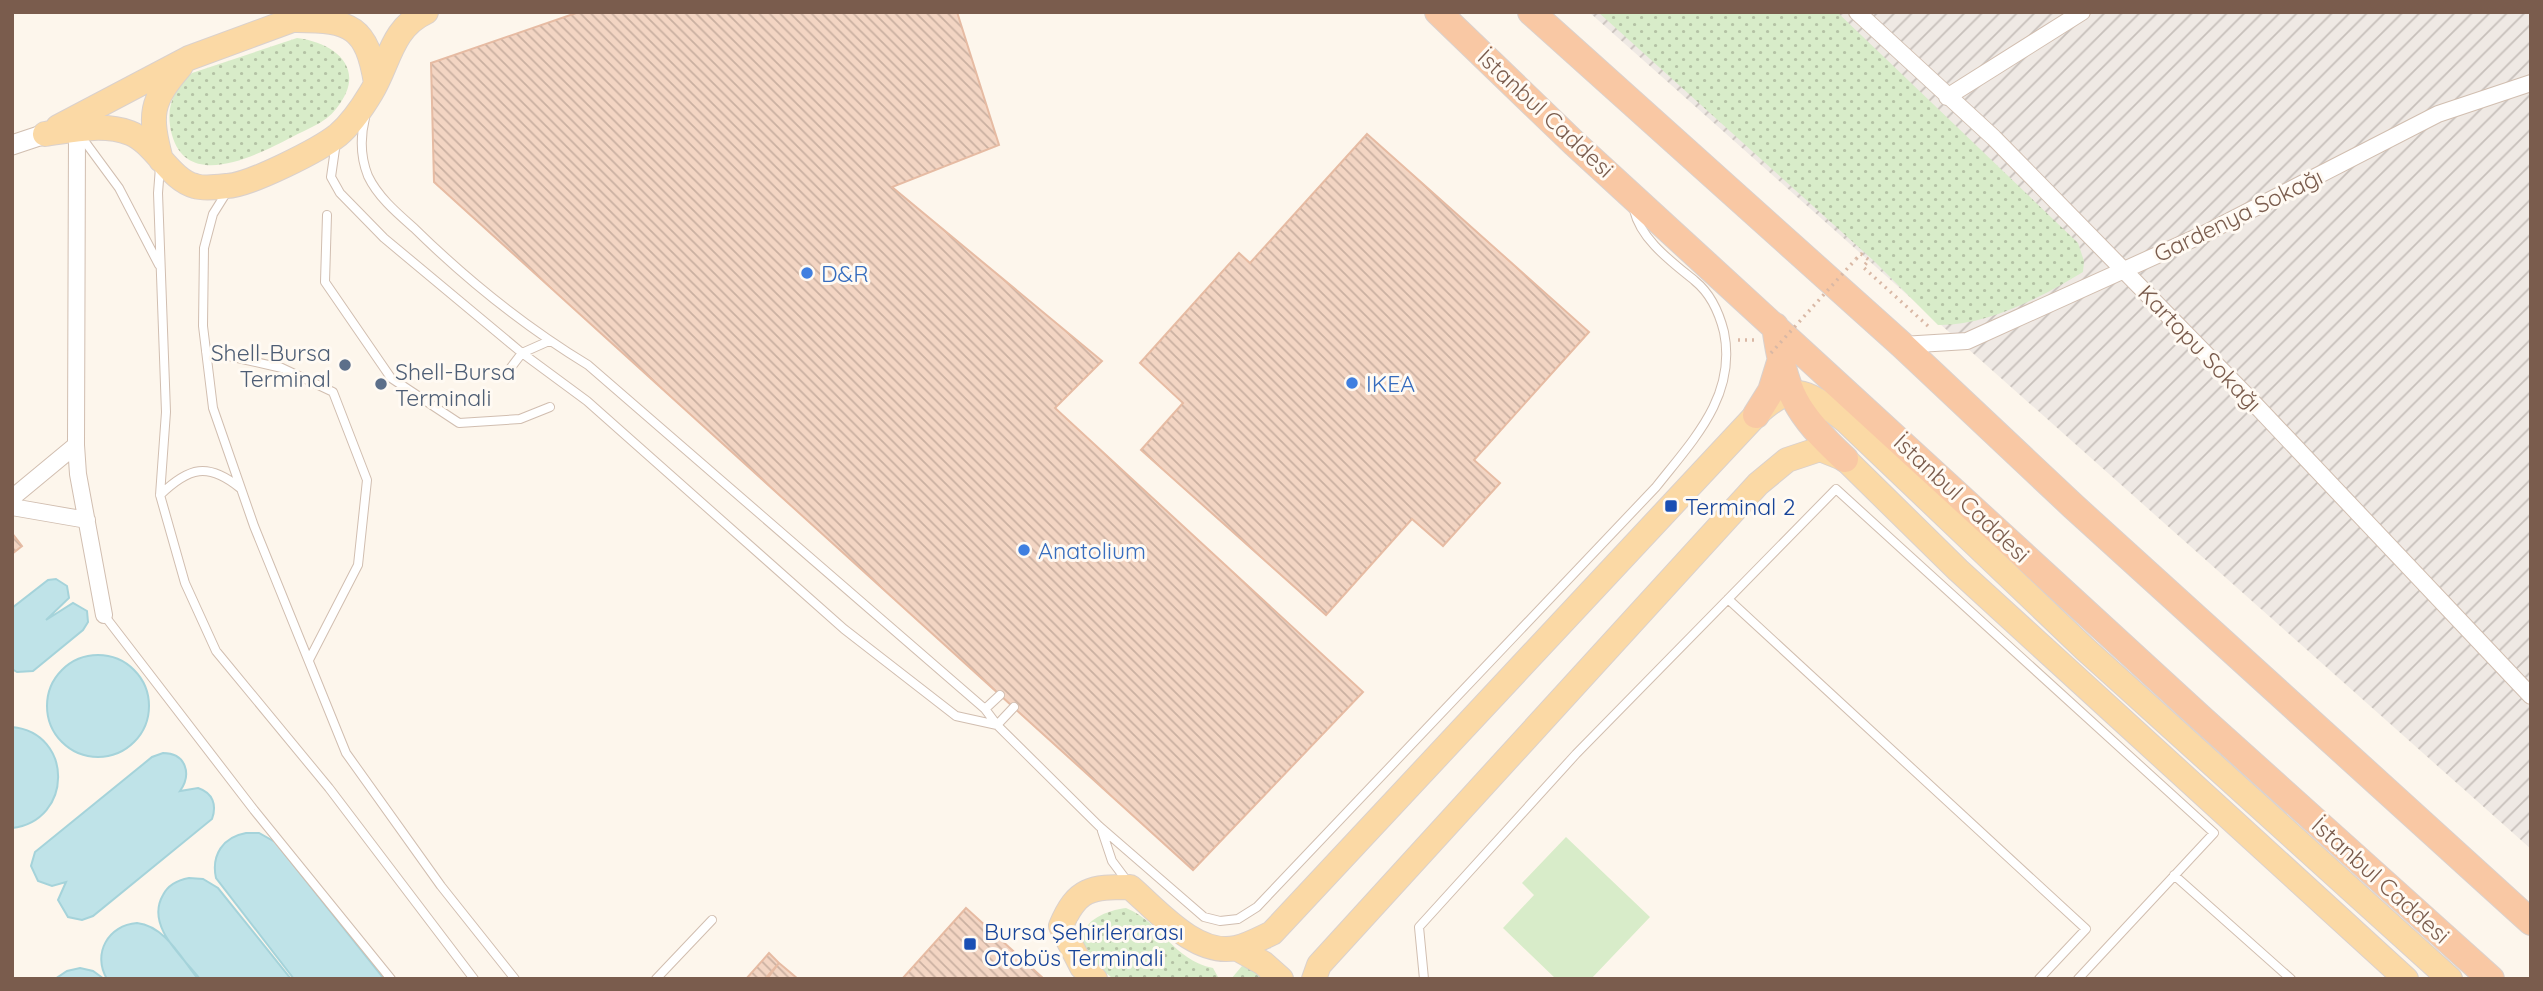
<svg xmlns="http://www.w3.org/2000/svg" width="2543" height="991" viewBox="0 0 2543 991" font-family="Quicksand,sans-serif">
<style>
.industrial{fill:url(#industrial-furrows)}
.grass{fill:url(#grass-dots)}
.green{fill:#d8ecc9}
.water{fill:#bfe3e8;stroke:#a5d3da;stroke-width:2}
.building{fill:url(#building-back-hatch);stroke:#e6bba3;stroke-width:2}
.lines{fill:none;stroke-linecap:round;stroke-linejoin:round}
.service-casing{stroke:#d1beb0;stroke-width:10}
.minor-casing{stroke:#d1beb0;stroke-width:18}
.tertiary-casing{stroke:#d1beb0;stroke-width:21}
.primary-casing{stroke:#dad1cd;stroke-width:26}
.trunk-casing{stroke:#dad1cd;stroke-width:28}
.path{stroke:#d9b8a5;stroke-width:3.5;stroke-dasharray:2 5;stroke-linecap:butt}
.service{stroke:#fff;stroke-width:8}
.minor{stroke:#fff;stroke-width:16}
.tertiary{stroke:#fff;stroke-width:19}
.primary{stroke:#fbd9a5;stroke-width:24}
.trunk{stroke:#f9c8a4;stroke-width:26}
.path-bridge{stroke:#d9b8a5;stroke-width:3.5;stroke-dasharray:2 5;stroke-linecap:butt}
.shop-dot{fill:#3f7fe0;stroke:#fffaf3;stroke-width:2.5}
.service-dot{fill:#5c6f8a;stroke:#fffaf3;stroke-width:2.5}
.transit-dot{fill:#1a4fb4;stroke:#fffaf3;stroke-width:2.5}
.labels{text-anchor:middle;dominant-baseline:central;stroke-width:6;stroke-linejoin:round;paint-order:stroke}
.street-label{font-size:23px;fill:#7a5c4d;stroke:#fffaf3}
.shop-label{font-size:23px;fill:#366cbe;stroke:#fffaf3;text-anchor:start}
.service-label{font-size:23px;fill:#4e5e75;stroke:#fffaf3;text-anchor:end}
.transit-label{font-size:23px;fill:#164399;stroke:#fffaf3;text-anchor:start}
</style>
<defs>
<pattern id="industrial-furrows" width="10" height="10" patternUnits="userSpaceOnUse" patternTransform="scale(1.75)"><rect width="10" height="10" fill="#efe9e4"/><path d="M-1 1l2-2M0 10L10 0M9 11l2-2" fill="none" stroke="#c7c0bb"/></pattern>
<pattern id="grass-dots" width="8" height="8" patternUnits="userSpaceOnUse" patternTransform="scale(1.75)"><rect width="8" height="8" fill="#d8ecc9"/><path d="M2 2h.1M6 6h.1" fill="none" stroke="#b4c2a5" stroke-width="1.8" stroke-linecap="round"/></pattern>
<pattern id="building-back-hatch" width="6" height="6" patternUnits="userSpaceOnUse" patternTransform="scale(1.75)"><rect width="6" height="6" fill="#f3d5c3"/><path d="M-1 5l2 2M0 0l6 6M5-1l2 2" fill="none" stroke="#cab0a1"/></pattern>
</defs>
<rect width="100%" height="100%" fill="#fdf6ec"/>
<!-- industrial -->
<path class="industrial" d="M1589 12H2531V849Z"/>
<!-- grass -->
<path class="grass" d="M1598 12H1837L2078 243 2084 261 2083 272C2042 297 1986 326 1938 325L1874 261Z
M297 38C337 43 368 70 336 109 325 123 307 129 292 137 259 154 188 192 172 135 165 109 172 91 192 73Z
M1126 908C1162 923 1173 960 1213 968L1218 977 1113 979C1106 972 1092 964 1088 955 1071 925 1102 911 1126 908Z
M1242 966 1258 971 1266 979H1231Z"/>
<!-- green -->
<path class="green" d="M1566 837 1650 917 1591 979H1556L1503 928 1534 895 1522 883Z"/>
<!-- water -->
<path class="water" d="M56 579 67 586 69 598 46 620 73 603 87 611 88 622 83 630 33 671 17 672 12 669V608L48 580Z
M47 706a51 51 0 1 1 102 0a51 51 0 1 1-102 0Z
M12 727C74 733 73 821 12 828Z
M163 753C186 753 192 774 180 791L198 788C213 793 217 805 212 819L93 916 82 920 68 917 58 900 66 882 52 886 38 881 31 866 35 852 152 757Z
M246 833H259L275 842 384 979H294L216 878C211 855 223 837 246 833Z
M189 878 203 879 218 888 291 979H200C183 957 145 926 163 895 168 885 178 880 189 878Z
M137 923C165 926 181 958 198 979H107C92 954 108 925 137 923Z
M80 968 93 971 104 979H55L67 971Z"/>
<!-- building -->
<path class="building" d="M579 12H957L999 145 892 187 1102 361 1055 408 1363 692 1193 870 434 182 431 63Z
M1367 134 1589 332 1474 460 1500 483 1443 546 1412 519 1326 615 1141 450 1183 403 1140 363 1239 253 1250 263Z
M12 533 22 546 12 554Z
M966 908 1044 979H902Z
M769 953 779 963 765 979H746Z
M779 963 798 979H767Z"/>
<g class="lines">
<defs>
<path id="service" d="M365 118C360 138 360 156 368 176 378 197 397 213 414 228 467 280 524 326 588 365L985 709 997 725 1014 707
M80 135 119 188 159 265
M336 142 331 177 340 193 384 238 522 353 587 401 844 629 956 716 997 725 1099 826 1204 917 1220 921 1238 919 1257 907 1656 487C1693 440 1737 396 1724 332 1719 312 1711 294 1695 281 1672 262 1641 240 1634 210
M160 167 158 193 166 412 160 495 185 583 216 651 329 788 474 979
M228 190 213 214 204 248 203 326 213 408 254 526 346 753 441 886 515 979
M327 215 325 282 391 378 459 423 520 419 550 407
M206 351 282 368 333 392 367 480 358 565 309 660
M506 374 522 353 549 341
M160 495C189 467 208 462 240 488
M1728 599 2086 929 2039 979
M104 615 254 810 391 979
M985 709 1000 695
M1102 831 1112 861 1127 881
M2174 875 2291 979
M656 979 712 920
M1424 979 1419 927 1576 754 1836 489 2214 833 2078 979"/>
<path id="minor" d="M1857 12 1994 138 2248 397 2531 696
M1947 97 2082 12
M77 130 76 445 78 474 104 615
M1902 345 1967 341 2206 233 2438 114 2531 83
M12 498 76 445
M12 507 87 520"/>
<path id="tertiary" d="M12 145 45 134"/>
<path id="primary" d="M297 20C351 20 367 27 376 83
M58 127 189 58 314 12
M45 134C73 130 103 123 130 133 154 142 170 180 195 186 204 189 218 187 227 186 250 185 319 150 338 135 351 124 362 108 371 93 389 64 391 28 426 12
M161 160C149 114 150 102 181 66
M1236 948 1263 963 1281 979
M1095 979 1082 967 1061 926C1077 888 1091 887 1130 887 1157 910 1196 957 1236 948 1249 945 1261 938 1272 933L1756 415C1795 378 1807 392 1846 421L2085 649 2450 979
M1314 979 1319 965 1758 484 1787 460 1820 449 1845 459 1958 570 2406 979"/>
<path id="trunk" d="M1438 12 1574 143 2201 718 2491 979
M1531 12 1902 345 2073 506 2531 922
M1775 326C1784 391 1796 414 1845 459
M1756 415 1771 391 1780 362"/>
</defs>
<!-- service casing -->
<use href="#service" class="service-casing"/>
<!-- minor casing -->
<use href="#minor" class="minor-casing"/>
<!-- tertiary casing -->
<use href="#tertiary" class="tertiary-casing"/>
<!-- primary casing -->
<use href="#primary" class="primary-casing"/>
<!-- trunk casing -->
<use href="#trunk" class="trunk-casing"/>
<!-- path -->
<path class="path" d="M1856 259 1861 254 1869 260 1863 267 1928 326
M1738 340H1755"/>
<!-- service -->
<use href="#service" class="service"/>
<!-- minor -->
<use href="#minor" class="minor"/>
<!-- tertiary -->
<use href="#tertiary" class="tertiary"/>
<!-- primary -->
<use href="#primary" class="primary"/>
<!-- trunk -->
<use href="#trunk" class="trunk"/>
<!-- path-bridge -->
<path class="path-bridge" d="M1771 353 1856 259"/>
</g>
<!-- markers -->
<g class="shop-dot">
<circle cx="807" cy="273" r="7"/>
<circle cx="1352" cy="383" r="7"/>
<circle cx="1024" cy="550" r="7"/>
</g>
<g class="service-dot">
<circle cx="345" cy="365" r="7"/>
<circle cx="381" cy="384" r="7"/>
</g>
<g class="transit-dot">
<rect x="1664" y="499" width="14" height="14" rx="3.5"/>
<rect x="963" y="937" width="14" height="14" rx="3.5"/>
</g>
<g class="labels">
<!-- street labels -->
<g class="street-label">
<text transform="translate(1546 113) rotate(43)">İstanbul Caddesi</text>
<text transform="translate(2238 215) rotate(-26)">Gardenya Sokağı</text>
<text transform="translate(2200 348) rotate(46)">Kartopu Sokağı</text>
<text transform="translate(1962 498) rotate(43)">İstanbul Caddesi</text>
<text transform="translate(2381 880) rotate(42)">İstanbul Caddesi</text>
</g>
<!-- shop labels -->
<g class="shop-label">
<text x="821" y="273">D&amp;R</text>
<text x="1366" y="383">IKEA</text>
<text x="1038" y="550">Anatolium</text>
</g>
<!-- service labels -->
<g class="service-label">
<text x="331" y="352">Shell-Bursa<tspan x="331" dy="26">Terminal</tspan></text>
<text x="395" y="371" text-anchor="start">Shell-Bursa<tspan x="395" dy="26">Terminali</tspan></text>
</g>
<!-- transit labels -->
<g class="transit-label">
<text x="1685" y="506">Terminal 2</text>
<text x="984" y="931">Bursa Şehirlerarası<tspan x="984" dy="26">Otobüs Terminali</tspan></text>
</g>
</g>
<!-- border -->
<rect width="2543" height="991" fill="none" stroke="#7a5c4d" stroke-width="28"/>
</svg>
